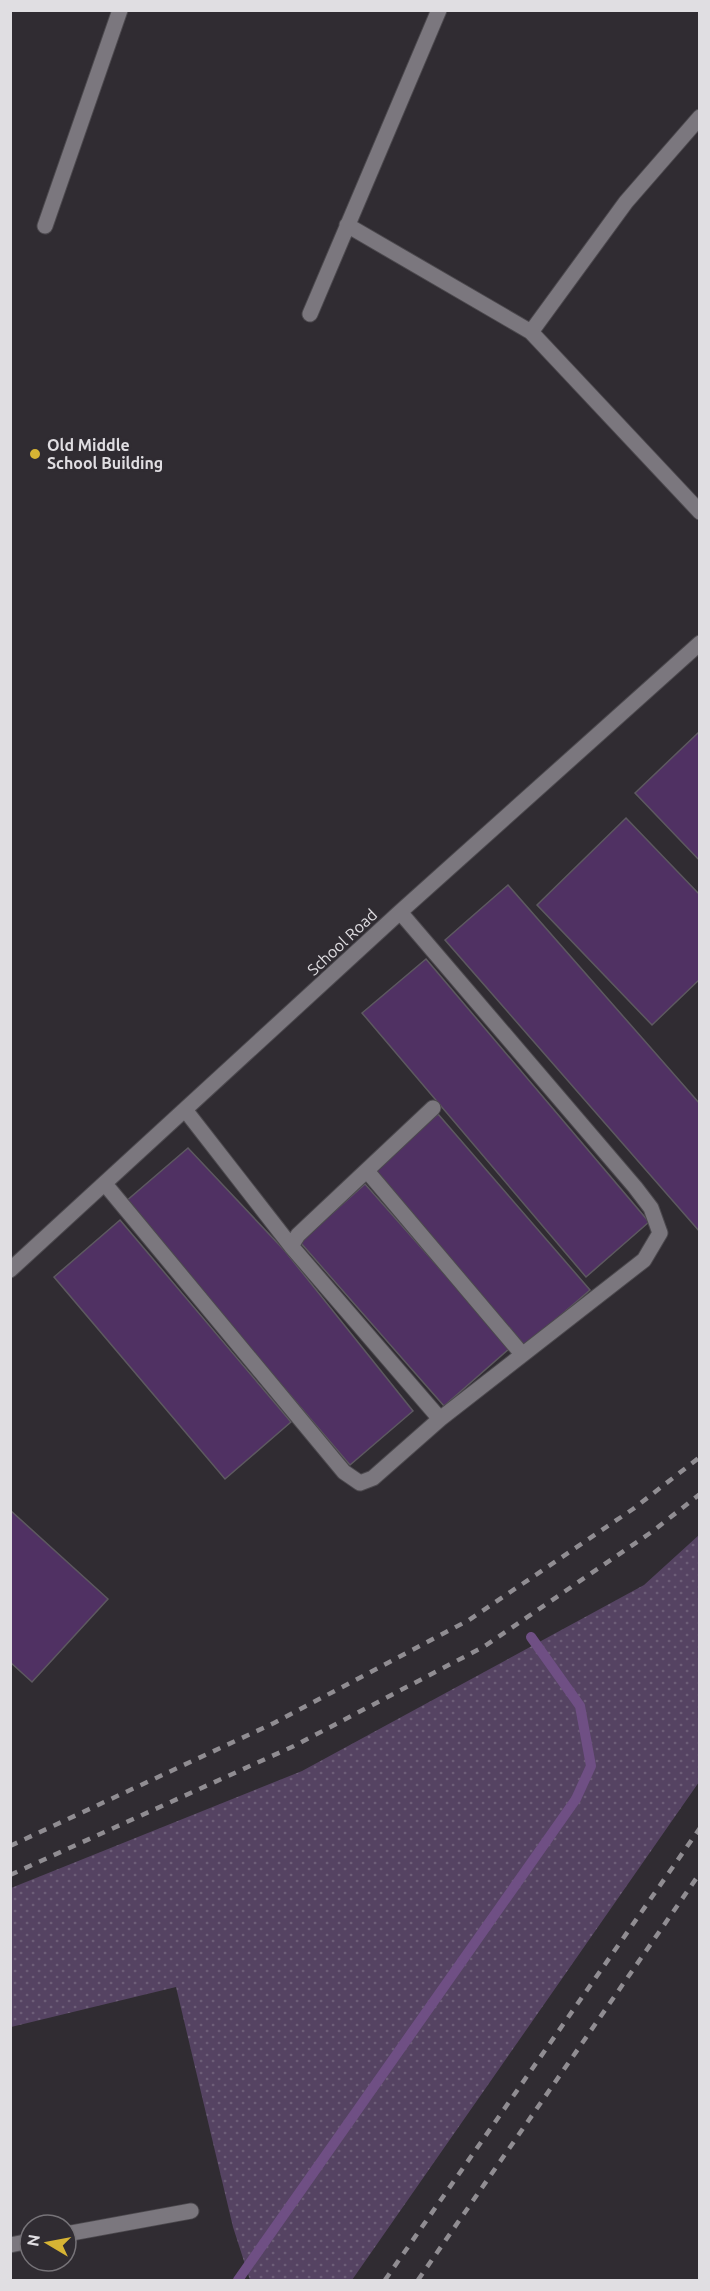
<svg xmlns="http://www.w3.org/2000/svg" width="710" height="2291" viewBox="0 0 710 2291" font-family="Ubuntu,sans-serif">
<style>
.grass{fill:url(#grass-dots)}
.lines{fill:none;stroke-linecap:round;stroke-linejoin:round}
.stream{stroke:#6f4f84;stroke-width:10}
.building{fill:#503163;stroke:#5d5960;stroke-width:1.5}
.service-casing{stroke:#4c494e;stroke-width:17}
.minor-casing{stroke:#4c494e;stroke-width:17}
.service{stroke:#7b777e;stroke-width:15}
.minor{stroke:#7b777e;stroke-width:15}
.rail{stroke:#908d92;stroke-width:4.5;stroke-dasharray:8 8;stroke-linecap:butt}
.poi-dot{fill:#d7b434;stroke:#302c32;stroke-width:2}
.labels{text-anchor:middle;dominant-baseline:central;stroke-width:5;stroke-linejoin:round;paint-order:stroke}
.poi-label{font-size:16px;font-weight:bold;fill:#e0dee2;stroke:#302c32;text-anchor:start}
.street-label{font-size:16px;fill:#e0dee2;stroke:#302c32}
</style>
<defs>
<pattern id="grass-dots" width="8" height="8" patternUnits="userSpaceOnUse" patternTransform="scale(1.5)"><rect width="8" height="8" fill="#554362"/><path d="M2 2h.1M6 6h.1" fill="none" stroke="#6d5e78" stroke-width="1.8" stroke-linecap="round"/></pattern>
</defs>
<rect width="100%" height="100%" fill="#302c32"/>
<!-- grass -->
<path class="grass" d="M699 1535V1782L352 2280H250L233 2227 176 1987 11 2027V1888L302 1771 644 1585Z"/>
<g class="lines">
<!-- stream -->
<path class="stream" d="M238 2280 576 1799 591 1766 580 1706 531 1637"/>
</g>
<!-- building -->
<path class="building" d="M699 732 700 733V861L635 793Z
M626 818 700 895V979L652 1025 537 905Z
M508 885 700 1104V1232L445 940Z
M426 959 649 1222 586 1277 362 1013Z
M438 1114 590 1290 525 1346 373 1170Z
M188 1148 285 1251 413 1411 350 1465 125 1202Z
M365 1184 510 1348 444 1406 300 1242Z
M120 1220 291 1422 225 1479 54 1277Z
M10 1510 108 1599 32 1682 10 1662Z"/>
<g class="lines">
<defs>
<path id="service" d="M66 2234 191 2211
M10 2245 30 2241"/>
<path id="minor" d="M347 225 531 332 700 512
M45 226 120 10
M310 314 439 10
M531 332 626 202 700 117
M400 912 635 1187 651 1208 660 1233 644 1260 440 1419
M367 1171 522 1354
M105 1184 344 1472 360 1483 373 1478 440 1419 291 1246 186 1111
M291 1246 298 1235 433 1108
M10 1270 400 912 700 643"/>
</defs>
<!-- service casing -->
<use href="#service" class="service-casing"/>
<!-- minor casing -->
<use href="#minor" class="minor-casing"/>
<!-- service -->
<use href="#service" class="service"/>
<!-- minor -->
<use href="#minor" class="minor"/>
<!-- rail -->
<path class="rail" d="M10 1846 274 1723 469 1620 633 1509 700 1457
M10 1875 294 1746 485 1646 653 1531 700 1494
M385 2280 700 1828
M418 2280 700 1873"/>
</g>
<!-- markers -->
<circle class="poi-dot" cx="35" cy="454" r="6"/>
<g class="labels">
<!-- poi labels -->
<g class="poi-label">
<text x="47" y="445">Old Middle<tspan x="47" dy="18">School Building</tspan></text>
</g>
<!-- street labels -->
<g class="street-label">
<text transform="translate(342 942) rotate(-43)">School Road</text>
</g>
</g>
<!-- border -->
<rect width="710" height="2291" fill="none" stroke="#e0dee2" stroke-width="24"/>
<!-- north arrow -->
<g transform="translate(48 2243) rotate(280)"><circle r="28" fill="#302c32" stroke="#767378" stroke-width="1.5"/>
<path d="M0-4.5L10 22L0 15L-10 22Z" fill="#d7b434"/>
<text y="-9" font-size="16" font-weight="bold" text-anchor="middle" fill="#e0dee2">N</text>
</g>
</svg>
